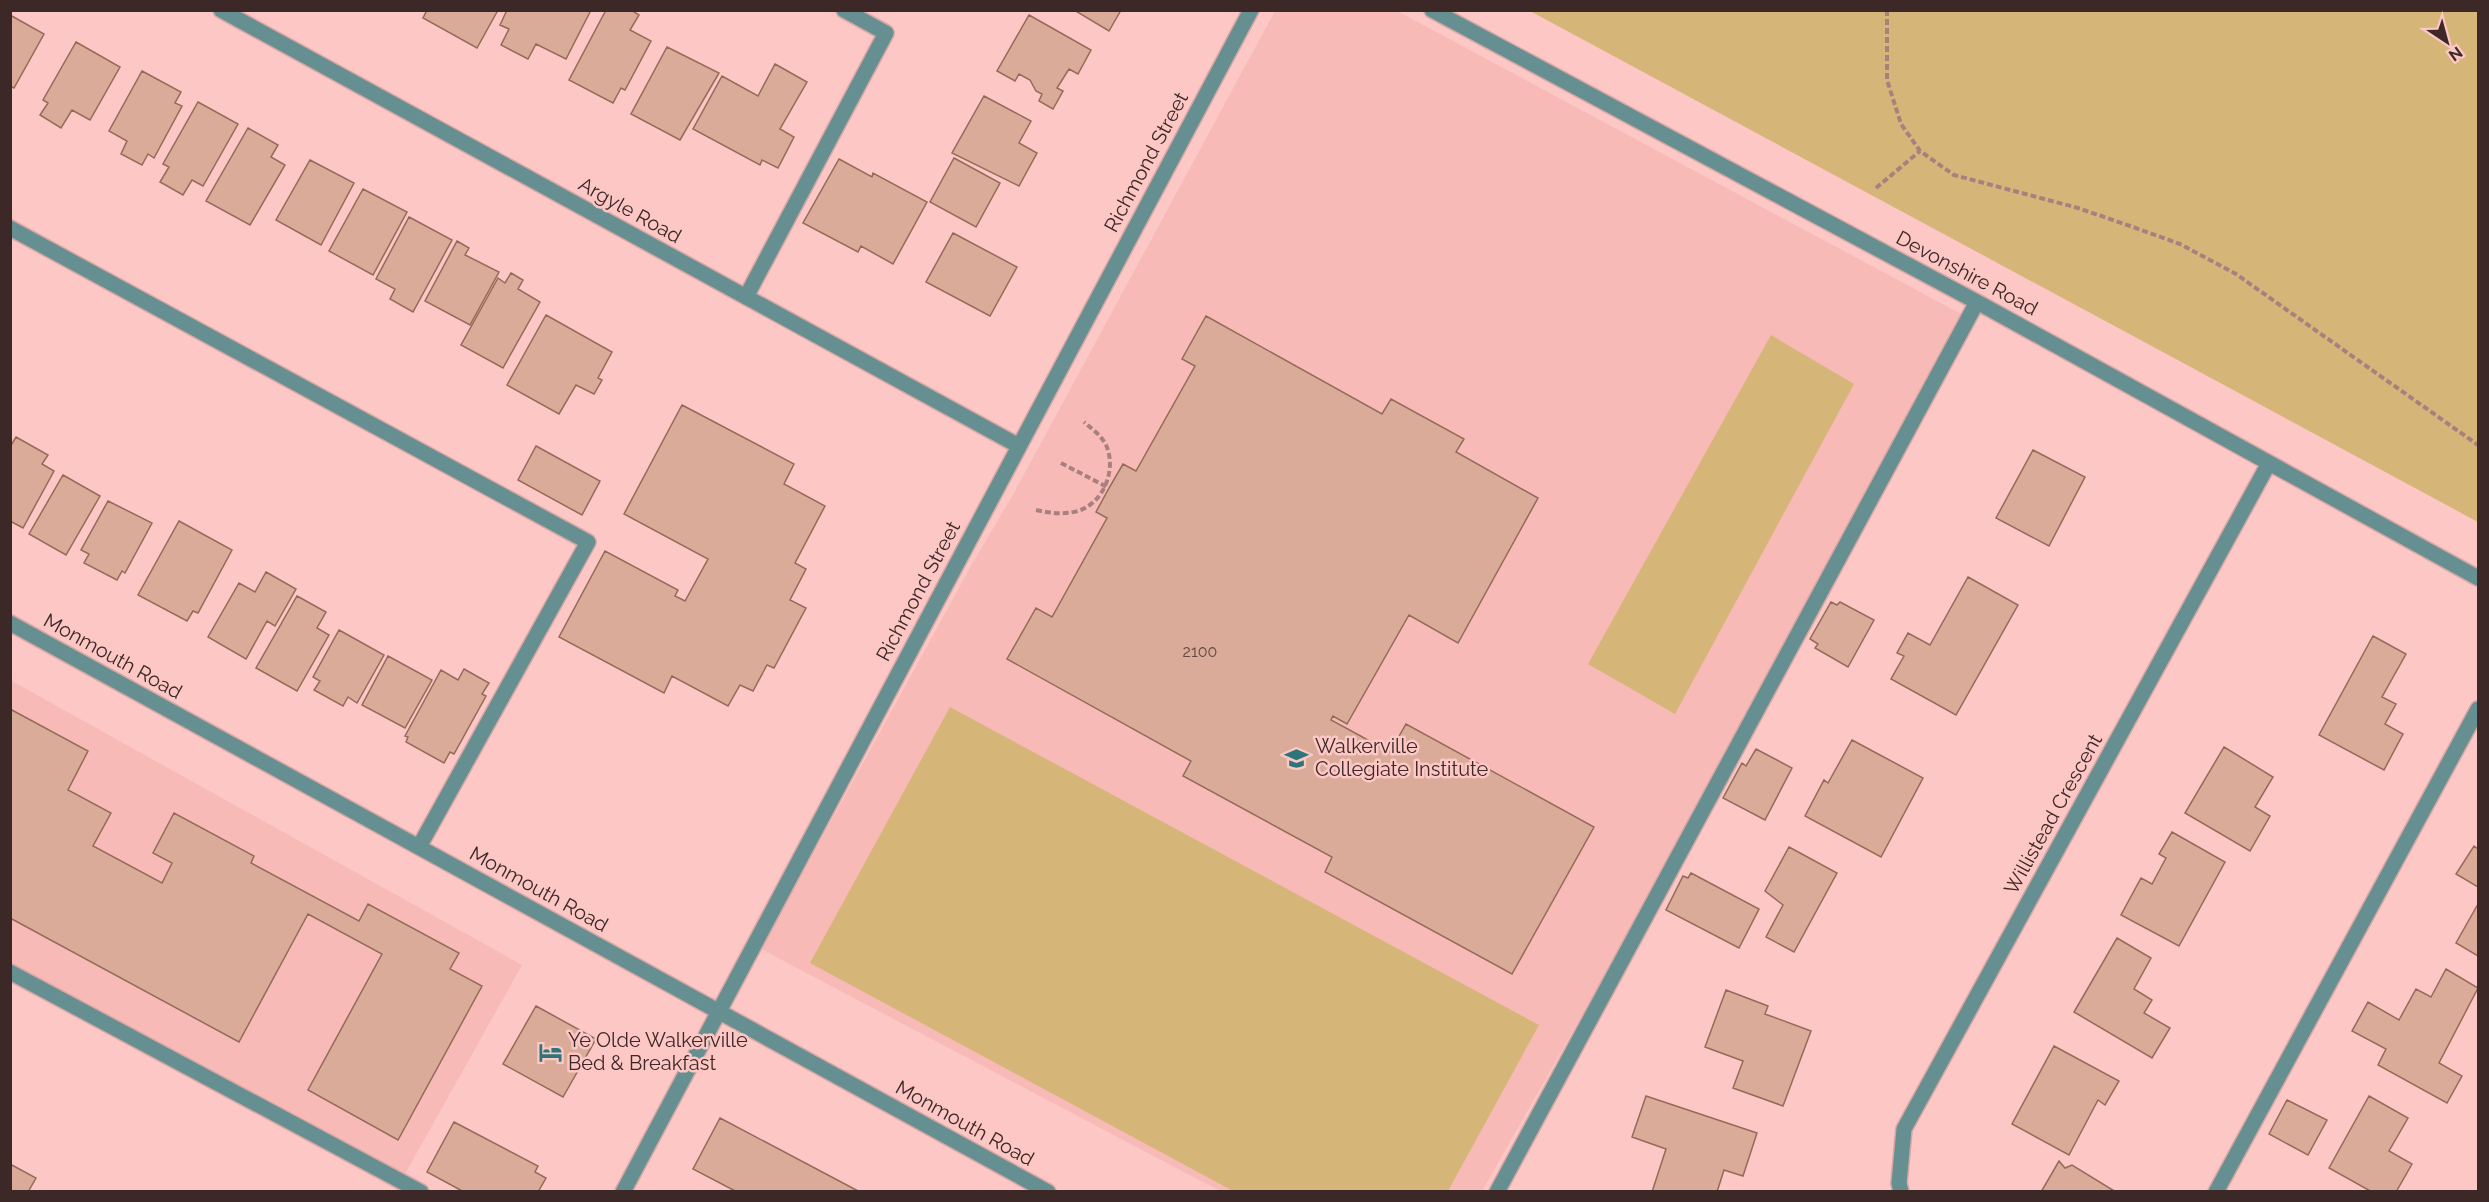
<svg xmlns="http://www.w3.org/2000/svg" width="2489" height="1202" viewBox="0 0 2489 1202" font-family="Raleway,sans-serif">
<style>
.built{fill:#f7bab7}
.green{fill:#d6b579}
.building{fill:#daab99;stroke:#946a59;stroke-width:1.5}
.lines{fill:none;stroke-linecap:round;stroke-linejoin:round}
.minor-casing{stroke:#d6a7a5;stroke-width:18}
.path{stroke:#a8817f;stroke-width:4;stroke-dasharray:6 3;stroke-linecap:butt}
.minor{stroke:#668f92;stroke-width:15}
.labels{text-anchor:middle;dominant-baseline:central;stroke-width:5;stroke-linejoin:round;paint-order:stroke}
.number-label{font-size:16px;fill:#644944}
.street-label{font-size:20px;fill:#3c2827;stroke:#fcc7c4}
.poi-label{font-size:20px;fill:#3c2827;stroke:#fcc7c4;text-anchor:start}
</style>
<rect width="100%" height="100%" fill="#fcc7c4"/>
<!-- built -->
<path class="built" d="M1275 11H1397L1976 322 1482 1191H1220L761 949 971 566 1014 493Z
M10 680 522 965 401 1181 221 1078 11 963Z"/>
<!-- green -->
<path class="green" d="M1530 11H2478V522Z
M1771 335 1854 384 1675 714 1588 664Z
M950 707 1539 1025 1448 1191H1233L810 963Z"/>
<!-- building -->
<path class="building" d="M427 10H498L477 48 423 18Z
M507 10H591L566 59 536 44 528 59 501 45 509 29 500 25Z
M606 10H631L639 15 630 30 651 41 625 90 621 88 613 103 569 80Z
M1074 10H1121L1109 31Z
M10 15 44 34 14 88 10 86Z
M1029 15 1091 50 1078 74 1069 69 1057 88 1063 91 1053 109 1039 101 1042 94 1036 91 1030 80 1019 74 1015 81 997 71Z
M76 42 120 67 90 120 72 110 61 128 40 115 48 103 43 100Z
M667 47 719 73 680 140 631 114Z
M775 64 807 82 780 129 794 137 778 168 762 160 760 165 693 129 722 76 758 96Z
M142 71 181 92 175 103 182 106 154 158 148 154 142 165 121 154 127 141 109 131Z
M984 96 1031 121 1019 143 1037 153 1019 186 952 153Z
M198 102 238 124 203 186 192 180 183 195 160 182 169 167 163 164Z
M248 128 278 145 271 157 285 165 250 225 206 201Z
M954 158 1000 183 976 227 930 202Z
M839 159 872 177 873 173 927 202 893 264 861 246 858 252 803 223Z
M310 160 354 183 321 245 276 220Z
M363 189 407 212 373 275 329 251Z
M409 217 452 240 413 312 390 299 395 289 376 279Z
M953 233 1017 267 990 316 926 282Z
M457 241 469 248 465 255 499 272 470 325 425 301Z
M511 273 523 280 518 289 540 302 503 368 461 345 498 278 505 283Z
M546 315 612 352 598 378 602 380 594 394 576 385 559 414 507 385Z
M1206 316 1382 414 1391 399 1464 439 1456 452 1538 498 1458 643 1409 615 1347 724 1333 716 1331 720 1390 752 1406 724 1594 827 1512 974 1325 872 1332 857 1183 776 1191 761 1007 659 1036 608 1052 617 1107 518 1096 512 1109 488 1123 464 1136 471 1195 366 1182 359Z
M682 405 794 464 784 484 825 506 795 563 806 569 790 600 806 608 774 668 767 665 753 691 740 685 728 706 672 676 664 693 559 637 605 551 678 590 675 596 685 601 708 559 624 514Z
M16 437 48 455 42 464 54 471 23 528 10 521V447Z
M536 446 600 481 582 515 518 480Z
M2033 450 2085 477 2049 546 1996 518Z
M63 475 100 496 66 555 29 534Z
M108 501 152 523 125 573 122 571 117 580 84 563 89 554 81 550Z
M179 521 232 550 198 613 193 611 187 621 138 595Z
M266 572 296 589 275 626 267 621 246 659 208 637 239 583 255 592Z
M1968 577 2018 605 1956 715 1891 679 1904 656 1897 653 1908 633 1930 645Z
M297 596 326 612 317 628 329 635 297 691 256 668Z
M1831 602 1837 605 1840 602 1874 620 1848 667 1815 648 1818 644 1810 639Z
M339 630 384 655 357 703 348 697 343 706 314 690 320 681 313 677Z
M2373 636 2406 654 2382 697 2396 704 2385 724 2403 734 2384 770 2319 735Z
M388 656 432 680 405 728 362 705Z
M464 669 489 683 482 694 486 696 454 754 450 752 444 763 406 742 408 737 405 736 441 670 458 680Z
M10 709 88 751 68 790 111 813 93 846 162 883 172 863 153 853 174 813 254 856 251 863 359 921 368 904 459 953 450 969 482 986 398 1140 308 1090 382 954 308 914 239 1042 10 918Z
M1852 740 1923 778 1881 857 1805 816 1824 780 1828 783Z
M2224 747 2273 777 2255 807 2270 816 2250 851 2185 813Z
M1756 749 1792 768 1765 820 1723 798 1742 763 1746 766Z
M2172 832 2225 862 2179 946 2121 915 2141 878 2152 884 2166 858 2159 854Z
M2474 846 2478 849V887L2456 874Z
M1789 847 1837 873 1794 952 1766 937 1783 905 1765 891Z
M1691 873 1759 909 1739 948 1666 910 1683 876 1688 878Z
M2478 904V956L2456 943Z
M2117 938 2151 958 2134 989 2152 1000 2144 1013 2170 1028 2152 1058 2074 1012Z
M2446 969 2478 988 2439 1063 2462 1076 2447 1103 2378 1065 2386 1049 2352 1031 2368 1002 2399 1020 2416 989 2431 997Z
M1726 990 1768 1006 1765 1014 1811 1031 1783 1106 1733 1088 1743 1061 1705 1047Z
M536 1006 596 1039 563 1097 503 1064Z
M2054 1046 2119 1081 2105 1105 2098 1100 2069 1155 2012 1124Z
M1646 1096 1757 1133 1743 1176 1724 1170 1717 1192H1652L1666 1149 1632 1137Z
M2369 1096 2408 1118 2389 1151 2412 1164 2396 1192H2372L2329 1168Z
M2287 1100 2327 1120 2308 1155 2269 1134Z
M720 1118 860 1192H737L693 1169Z
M454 1122 538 1166 535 1172 546 1178 538 1192H464L427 1172Z
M2059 1161 2065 1168 2072 1165 2116 1192H2041Z
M10 1164 36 1178 28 1192H10Z"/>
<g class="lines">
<defs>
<path id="minor" d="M221 10 1019 446
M1432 10 1977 302 2478 578
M10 228 588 542 419 847
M746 297 886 33 844 10
M10 623 1048 1192
M10 972 421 1192
M623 1192 1251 10
M1497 1192 1977 302
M1901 1192 1899 1183 1904 1129 2269 463
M2216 1192 2478 709"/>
</defs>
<!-- minor casing -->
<use href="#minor" class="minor-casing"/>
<!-- path -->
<path class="path" d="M1887 10V80L1901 124 1920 151 1954 175 2078 208 2133 227 2180 244 2236 274 2478 445
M1876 188 1920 151
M1061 463 1109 488
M1036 510C1051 513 1063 515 1078 511 1104 503 1117 469 1106 445 1101 435 1092 429 1084 422"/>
<!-- minor -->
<use href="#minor" class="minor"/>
</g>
<!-- icons -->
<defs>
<symbol id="school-bare" viewBox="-9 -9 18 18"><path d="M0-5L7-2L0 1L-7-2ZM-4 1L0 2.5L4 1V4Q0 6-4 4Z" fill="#2c767b" stroke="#fcc7c4" stroke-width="2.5" paint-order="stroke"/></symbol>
<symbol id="hotel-bare" viewBox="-9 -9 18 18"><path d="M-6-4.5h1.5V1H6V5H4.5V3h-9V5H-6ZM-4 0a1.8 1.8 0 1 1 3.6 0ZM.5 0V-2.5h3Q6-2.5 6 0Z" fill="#2c767b" stroke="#fcc7c4" stroke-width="2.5" paint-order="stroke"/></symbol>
</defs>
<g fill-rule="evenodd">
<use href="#school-bare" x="1280" y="742" width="33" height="33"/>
<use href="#hotel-bare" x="534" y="1036" width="33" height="33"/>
</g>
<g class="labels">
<!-- number labels -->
<g class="number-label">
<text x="1200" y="651">2100</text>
</g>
<!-- street labels -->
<g class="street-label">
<text transform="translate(1146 162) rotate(-62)">Richmond Street</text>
<text transform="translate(630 210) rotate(29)">Argyle Road</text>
<text transform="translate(1967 273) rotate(28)">Devonshire Road</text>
<text transform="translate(918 591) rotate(-62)">Richmond Street</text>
<text transform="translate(113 656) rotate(29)">Monmouth Road</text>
<text transform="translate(2053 814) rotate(-61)">Willistead Crescent</text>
<text transform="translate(539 889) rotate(29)">Monmouth Road</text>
<text transform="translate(965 1123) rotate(29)">Monmouth Road</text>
</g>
<!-- poi labels -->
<g class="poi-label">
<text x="1315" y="746">Walkerville<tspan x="1315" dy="23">Collegiate Institute</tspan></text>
<text x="568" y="1040">Ye Olde Walkerville<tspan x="568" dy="23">Bed &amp; Breakfast</tspan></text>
</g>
</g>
<!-- border -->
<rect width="2489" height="1202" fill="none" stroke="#3c2827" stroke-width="24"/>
<!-- north arrow -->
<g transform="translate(2447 42) rotate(144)" stroke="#fcc7c4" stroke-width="4.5" paint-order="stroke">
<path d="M0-4.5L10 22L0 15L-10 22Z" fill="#3c2827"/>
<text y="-9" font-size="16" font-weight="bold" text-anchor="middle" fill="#3c2827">N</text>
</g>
</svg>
